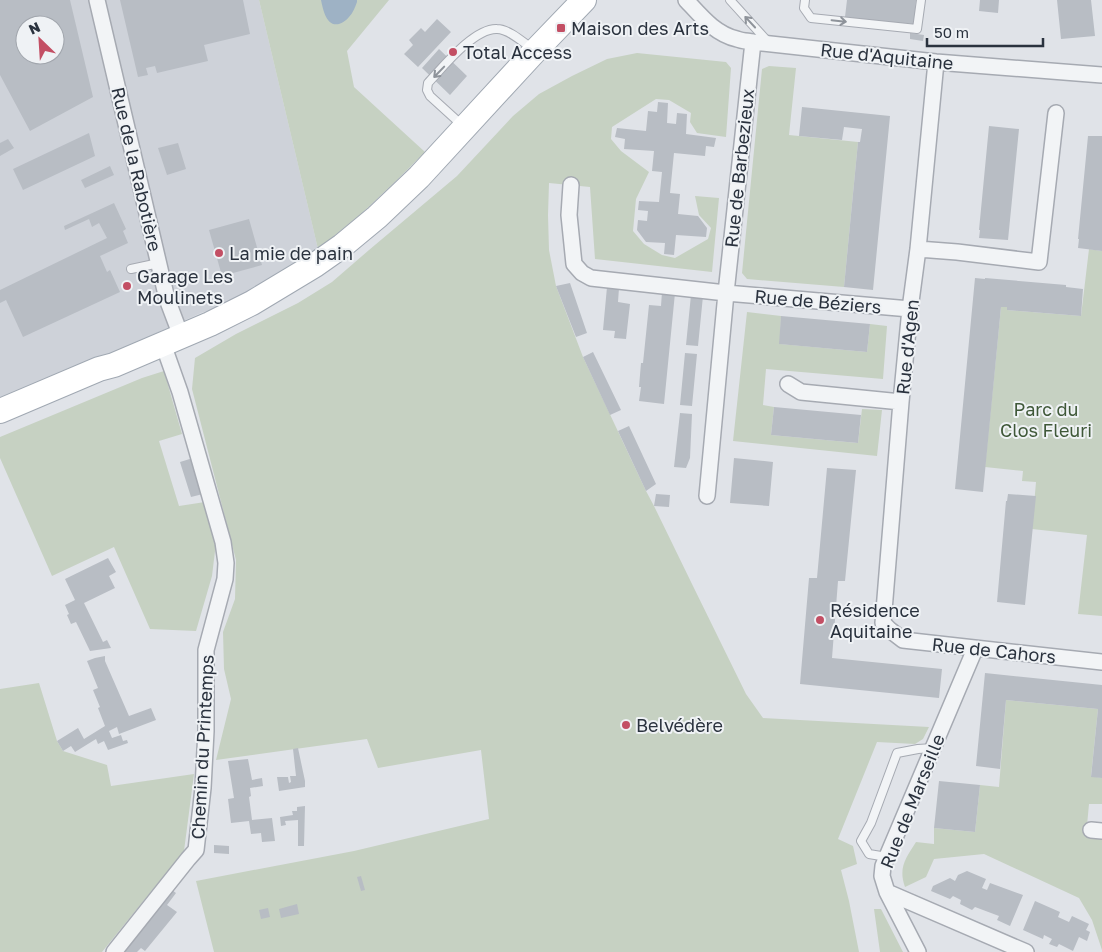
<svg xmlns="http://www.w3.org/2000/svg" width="1102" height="952" viewBox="0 0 1102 952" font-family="'Golos Text',sans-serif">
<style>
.built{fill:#ced2d9;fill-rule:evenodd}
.green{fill:#c6d1c2}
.water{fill:#9eb2c5}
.building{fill:#b8bdc4;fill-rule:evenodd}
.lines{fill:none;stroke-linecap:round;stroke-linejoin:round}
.lane-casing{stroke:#a6aab2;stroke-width:10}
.street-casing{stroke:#a6aab2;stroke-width:18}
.primary-casing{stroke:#a0a8b2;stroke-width:26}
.lane{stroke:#f2f4f6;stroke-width:8}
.street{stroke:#f2f4f6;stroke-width:15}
.primary{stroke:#fff;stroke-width:24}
.oneway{stroke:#8e939a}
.poi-dot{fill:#c34f64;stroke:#eff2f5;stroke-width:2}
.labels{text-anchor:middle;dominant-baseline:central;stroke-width:4;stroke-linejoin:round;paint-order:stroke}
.poi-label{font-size:18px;fill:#2a323e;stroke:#eff2f5;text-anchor:start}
.street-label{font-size:18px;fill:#2a323e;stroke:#eff2f5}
.park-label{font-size:18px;fill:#3f5838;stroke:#eff2f5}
</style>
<rect width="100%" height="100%" fill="#e0e3e8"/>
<!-- built -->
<path class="built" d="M0 0H259L318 249 270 280 231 302 201 313 121 349 0 399ZM25 25H55V55H25Z"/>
<!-- green -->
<path class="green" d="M259 0H389L347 51 354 87 425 152 398 179 361 214 318 249Z
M637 53 726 62 731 68 726 137 697 133 690 122 691 113 669 100 656 99 612 127 611 139 621 151 649 172 636 199 633 231 644 244 662 255 675 258 708 239 711 228 699 215 695 196 719 198 712 272 595 259 590 187 549 183 548 215 549 250 556 286 583 357 646 491 654 506 692 584 746 694 763 718 929 727 923 739 915 744 877 742 838 839 853 846 857 864 841 870 849 901 859 952H214L196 881 354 851 489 819 481 750 378 768 367 739 216 760 231 699 224 669 223 632 235 599 236 560 192 389 195 358 236 334 298 303 332 282 369 250 457 176 513 116 539 94 572 76 607 59Z
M769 66 796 68 789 135 858 142 844 287 747 279 742 273 762 69Z
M1089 249 1102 251V616L1078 614 1087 535 1032 529 1036 482 1022 481 1023 471 985 467 1001 307H1007V310L1081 316Z
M747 312 781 316 780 344 867 352 870 324 887 326 883 379 766 369 763 405 774 407 771 435 858 443 862 409 882 410 877 456 733 441Z
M164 371 182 434 159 441 179 506 205 502 216 543 212 576 196 631 150 629 114 547 52 576 0 458V437L142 378Z
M39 683 57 741 63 751 107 765 111 786 194 774 184 851 102 952H0V689Z
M1006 700 1098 709 1091 776 1102 778V804H1089L1086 836 1102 838V950L1092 920 1079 898 984 854 934 859 926 877 905 887C898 867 906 858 916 842L934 844V828L975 832 980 785 999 787Z
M874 909H881L903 952H880Z"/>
<!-- water -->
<path class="water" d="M321 0H357V2C355 7 353 13 349 17 347 20 342 23 339 24 326 27 323 9 321 0Z"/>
<!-- building -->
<path class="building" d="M0 0H70L93 97 30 131 0 75ZM25 25H55V55H25Z
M120 0H243L250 34 204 45 208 61 157 73 155 66 146 68 148 75 138 77Z
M847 0H916L915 11 918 12V16L915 15 913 24 904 23V24L845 17Z
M980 0H999L998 13 979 11Z
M1057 0H1091L1095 36 1061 39Z
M437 19 451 32 418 67 404 54 413 45 409 40 421 28 425 32Z
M910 33 924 35 923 41 910 39Z
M439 49 467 76 450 95 422 68Z
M658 102 668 103 667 123 676 124 677 113 687 114 686 134 716 138 714 147 706 146 705 156 674 153 670 193 680 194 678 214 698 216 707 228 706 237 676 235 674 255 664 254 665 243 646 242 637 230 638 220 647 221 648 211 638 210 639 201 659 202 662 172 652 171 654 151 624 149 625 139 615 137 617 128 646 131 648 111 657 112Z
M802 107 890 116 873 290 844 287 858 142H860L862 129 844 127 842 140 799 136Z
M989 126 1019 129 1008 240 979 238 980 230H979Z
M89 133 95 156 23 190 13 169Z
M1088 136H1102V251L1078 248 1079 239H1078Z
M8 139 14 148 0 156V143Z
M178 143 186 169 167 175 158 148Z
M110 166 114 175 85 188 81 180Z
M114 203 126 229 123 231 128 243 100 256 107 272 110 270 120 292 23 337 6 300 0 303V290L107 238 99 223 92 227 89 219 65 230 64 226Z
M249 219 262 265 222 276 209 230Z
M975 278 985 279V278L1066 285V287L1083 289 1081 316 1007 310V307H1001L983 492 955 489Z
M570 283 587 333 576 337 556 286Z
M607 287 619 288 618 302 630 304 626 339 614 338 615 331 603 330Z
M662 292 675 293 664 404 639 401 641 387H639L641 363H643L649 305 661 306Z
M691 295 703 296 698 346 686 345Z
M781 316 870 324 867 352 779 344Z
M593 352 621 410 610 415 583 357Z
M685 353 697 354 692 406 680 405Z
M774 407 861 415 858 443 771 435Z
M680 413 692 414 690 458 686 468 674 467Z
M629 426 656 484 646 491 618 431Z
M193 458 203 494 191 497 180 462Z
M734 458 773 462 769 506 730 503Z
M827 468 856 470 845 581H838L832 658 942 669 939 698 800 684 809 578H817Z
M656 494 670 495 669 507 654 506Z
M1008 494 1036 496 1025 605 997 602 1006 501H1007Z
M108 558 116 572 109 576 115 588 84 603 103 642 107 640 111 648 90 651 76 622 71 624 67 615 69 614 65 605 75 600 65 579Z
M105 656V661L129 716 151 708 156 720 119 734 117 727 109 731 112 738 121 735 123 741 127 740 128 743 108 750 104 741 98 744 96 739 75 752 71 746 63 751 57 741 78 728 84 739 105 726 98 708 100 707 93 690 98 688 87 661 95 658Z
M985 673 1102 685V778L1091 777 1098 709 1006 700 1000 769 976 766Z
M298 748 305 781V787L279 791 277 777H288L289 783 291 782 290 776H296L293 749Z
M248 759 252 780 262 778 263 786 250 788 251 796 249 797 252 820 272 818 275 841 262 842 261 833 251 834 249 821 231 823 228 799 234 798 228 761Z
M939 781 980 785 975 832 934 828Z
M305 806 304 846H298V820L285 821 286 825 281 826 280 817 293 815 292 811H297V807Z
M214 845 229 846V854L214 853Z
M967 871 986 879 982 888 987 890 990 883 1023 895 1010 926 997 920 999 916 975 907 972 910 960 904 961 900 953 896 950 899 931 891 933 886 950 878 955 881 958 875Z
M361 876 365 890 361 891 357 877Z
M172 890 176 893 167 905 177 912 145 951 141 948 137 952H122Z
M1035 901 1060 912 1058 917 1069 922 1072 916 1089 924 1086 930 1090 932 1087 941 1079 937 1073 951 1059 944 1057 947 1049 944 1052 939 1044 935 1043 939 1023 930Z
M297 904 299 914 281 918 279 909Z
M268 908 270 917 261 919 259 910Z"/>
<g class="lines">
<defs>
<path id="lane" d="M730 0 769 43
M805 0 804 8 811 18 917 29 921 0
M463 126 430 96 427 90 428 83C443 67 474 28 497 29 509 29 524 43 534 50
M131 269 159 263
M887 857 869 854 861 841 871 823 897 753 918 749 933 748"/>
<path id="street" d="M97 0 167 299 181 336
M686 0C701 16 715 34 737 39 742 41 747 41 753 42L936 62 1102 75
M753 42 726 293 910 309
M936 62 918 249 910 309 901 402 883 623 890 630 903 640 1102 662
M571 185 569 215 574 264 582 273 591 278 726 293 707 496
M918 249 957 252 1039 262 1056 113
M788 384 801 392 901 402
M1091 830 1102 831
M887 892 1026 952
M114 952 188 859 196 850 203 788 206 731V650L225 579 226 563 223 542 180 392 163 344
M918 952 887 892 882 876 883 866 975 649"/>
<path id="primary" d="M0 411 99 369 114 365 210 324 252 303 315 265 342 246 377 217 419 177 535 51 584 0"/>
</defs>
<!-- lane casing -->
<use href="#lane" class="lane-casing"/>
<!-- street casing -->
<use href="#street" class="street-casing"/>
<!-- primary casing -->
<use href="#primary" class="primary-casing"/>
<!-- lane -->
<use href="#lane" class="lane"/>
<!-- street -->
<use href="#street" class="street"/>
<!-- primary -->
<use href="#primary" class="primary"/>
</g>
<!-- one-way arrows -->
<defs><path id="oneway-shaft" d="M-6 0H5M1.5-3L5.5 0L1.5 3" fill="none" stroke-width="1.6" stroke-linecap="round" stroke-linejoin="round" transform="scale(1.25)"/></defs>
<g class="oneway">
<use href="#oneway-shaft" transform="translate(839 21) rotate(6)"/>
<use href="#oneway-shaft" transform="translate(750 22) rotate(-133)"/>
<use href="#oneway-shaft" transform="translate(439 72) rotate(134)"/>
</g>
<!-- markers -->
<g class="poi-dot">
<rect x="556" y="23" width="10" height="10" rx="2.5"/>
<circle cx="453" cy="52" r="5"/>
<circle cx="219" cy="253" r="5"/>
<circle cx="127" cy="286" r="5"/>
<circle cx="820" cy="620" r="5"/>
<circle cx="626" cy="725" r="5"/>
</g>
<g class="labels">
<!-- poi labels -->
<g class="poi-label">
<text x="571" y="28">Maison des Arts</text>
<text x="463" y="52">Total Access</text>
<text x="229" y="253">La mie de pain</text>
<text x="137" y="276">Garage Les<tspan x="137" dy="21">Moulinets</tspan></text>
<text x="830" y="610">Résidence<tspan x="830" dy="21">Aquitaine</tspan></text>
<text x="636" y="725">Belvédère</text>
</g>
<!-- street labels -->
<g class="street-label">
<text transform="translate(887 56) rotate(6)">Rue d'Aquitaine</text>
<text transform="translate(739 168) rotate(-84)">Rue de Barbezieux</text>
<text transform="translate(137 169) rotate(77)">Rue de la Rabotière</text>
<text transform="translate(818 301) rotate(5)">Rue de Béziers</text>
<text transform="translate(907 347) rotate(-84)">Rue d'Agen</text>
<text transform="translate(994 650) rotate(6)">Rue de Cahors</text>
<text transform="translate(202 747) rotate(-87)">Chemin du Printemps</text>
<text transform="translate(912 801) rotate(-68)">Rue de Marseille</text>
</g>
<!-- park labels -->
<g class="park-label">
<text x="1046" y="409">Parc du<tspan x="1046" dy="21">Clos Fleuri</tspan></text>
</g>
</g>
<!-- north arrow -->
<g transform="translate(40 40) rotate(335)"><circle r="24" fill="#eff2f5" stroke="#a0a5ac"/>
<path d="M0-4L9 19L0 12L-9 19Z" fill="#c34f64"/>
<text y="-8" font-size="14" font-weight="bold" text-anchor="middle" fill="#2a323e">N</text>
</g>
<!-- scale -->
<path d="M927 38v8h116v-8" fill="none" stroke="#2a323e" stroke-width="2.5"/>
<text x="934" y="38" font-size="15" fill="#2a323e" stroke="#eff2f5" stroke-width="4" paint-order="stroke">50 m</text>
</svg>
